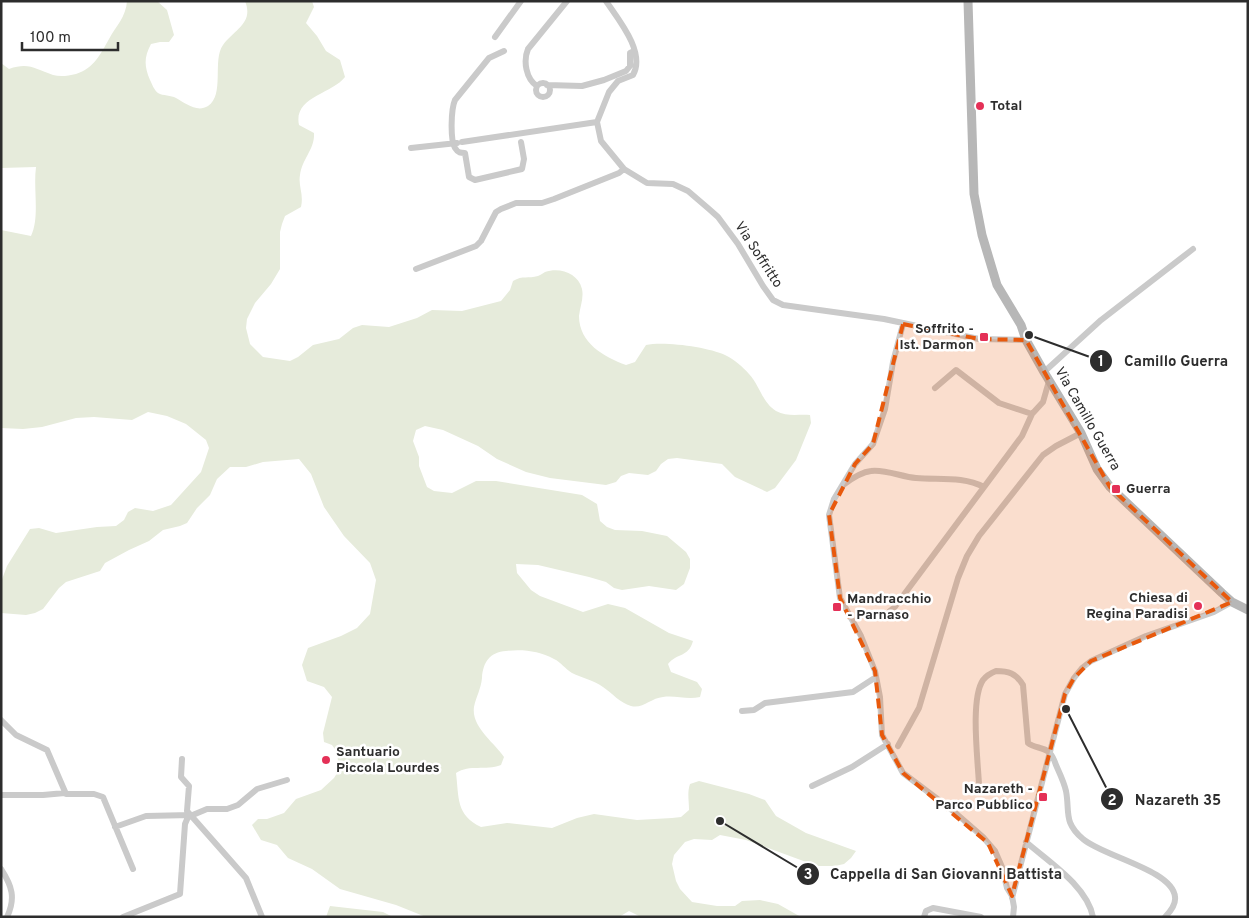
<svg xmlns="http://www.w3.org/2000/svg" width="1249" height="918" viewBox="0 0 1249 918" font-family="Overpass,sans-serif">
<style>
.grass{fill:#e6ebdb}
.lines{fill:none;stroke-linecap:round;stroke-linejoin:round}
.street{stroke:#cacaca;stroke-width:6}
.secondary{stroke:#b7b7b7;stroke-width:9}
.marked{fill:#e8590c;fill-opacity:0.2;stroke:#e8590c;stroke-width:4;stroke-dasharray:10 6;stroke-linejoin:round}
.poi-dot{fill:#e43057;stroke:#fff;stroke-width:2}
.labels{text-anchor:middle;dominant-baseline:central;stroke-width:5;stroke-linejoin:round;paint-order:stroke}
.poi-label{font-size:14px;font-weight:bold;fill:#2d2d2d;stroke:#fff;text-anchor:start}
.street-label{font-size:14px;fill:#2d2d2d;stroke:#fff}
.leader{fill:none;stroke:#2d2d2d;stroke-width:2}
.callout-dot{fill:#2d2d2d;stroke:#fff;stroke-width:2}
.mark-label{font-size:15px;text-anchor:middle;font-weight:bold;fill:#fff}
.callout-label{font-size:15px;text-anchor:middle;font-weight:bold;fill:#2d2d2d;stroke:#fff;stroke-width:5;stroke-linejoin:round;paint-order:stroke}
</style>
<rect width="100%" height="100%" fill="#fff"/>
<!-- grass -->
<path class="grass" d="M127 1H157L167 10 174 35 169 42H160L151 44C144 57 144 66 150 80 152 84 154 90 158 93 163 96 171 95 176 98 185 103 197 113 208 106 225 95 212 60 223 45 235 29 254 23 245 1H312L314 7 306 23 317 36 326 51 340 60 345 77C332 94 293 97 299 125L314 133C315 149 302 159 300 175 298 186 304 194 301 207L285 216 282 224 280 232V269L271 284 255 303 247 319 246 328 250 344 263 357 290 361 298 357 313 345 339 339 353 328 362 325 389 327 417 318 432 310 462 311 501 301 510 290 513 281C523 275 528 279 538 276 541 275 543 273 545 272 560 267 578 273 582 289 584 298 580 307 579 316 579 343 604 357 626 365L635 362 646 345C664 341 708 347 725 355 734 359 743 367 749 374 760 386 762 402 776 411 787 417 798 414 810 415L811 423 796 460 775 488 767 492 735 477 722 464 677 458 668 459 661 464 656 471 648 475 629 473 621 476 616 482 606 485 550 478 526 472 497 459 478 446 443 430 425 426 416 430 413 441 419 457V466L427 487 434 491 452 493 476 481H496L582 495 597 504 600 521 607 527 615 530 642 531 667 536 686 552 690 559V568L684 584 676 590 649 586 622 590 614 588 606 582 589 577 538 565 516 564 517 573 531 590 540 596 583 612 608 604 625 608 669 633 693 641C688 658 678 652 668 664L671 672 697 682 702 689 700 697C687 700 675 695 663 697 651 698 643 709 631 706 620 703 612 693 603 687 593 680 582 678 572 673 565 669 561 662 554 659 539 651 523 649 506 651 490 652 483 662 482 678 481 689 476 697 474 707 471 727 495 743 504 757L501 765C485 771 470 764 456 773 459 798 456 815 481 827L507 823 552 828 577 818 594 814 637 820 672 818 681 817 689 810C689 800 687 793 690 784L699 781 749 794 765 800 776 816 806 833 856 851 851 858 844 864 835 866H817L746 840 720 835 712 840 694 839 685 842 674 855 672 864 676 881 680 889 692 902 717 906H735L742 901 760 900 778 904 801 917H641L629 911 619 917H426L396 905 340 889 312 869 288 858 277 845 261 840 252 825 258 819H267L284 813 296 799 321 790 334 778 339 770 337 752 332 745 324 742 323 733 332 697 324 687 307 681 302 665 308 648 341 636 357 628 370 614 376 580 370 563 344 536 324 507 311 474 299 459 263 462 246 467H230L217 479 210 495 197 508 187 523 180 526 163 530 149 541 129 550 105 563 100 571 66 582 59 588 43 609 35 613 26 615 1 613V582L7 566 30 529 39 528 56 533 97 527 116 526 124 520 128 512 135 508 153 511 171 505 201 472 209 448 206 440 186 424 167 416 148 412 132 420 94 417 76 418 42 427 23 429 1 428V230L31 236C40 217 33 189 36 167L1 168V63L9 69C29 62 35 69 53 75 60 77 68 76 76 74 94 68 100 55 109 39 116 26 126 17 127 1Z
M330 906 383 912 393 917H326Z"/>
<g class="lines">
<!-- street -->
<path class="street" d="M606 1C618 19 646 52 633 75L618 81 609 92 597 122 601 141 624 169 647 183 673 184 688 191 709 209 718 217 738 244 763 286 773 300 783 305 884 319 979 339 1026 340
M495 37 521 1
M504 51 489 58 455 100C451 109 450 140 455 148 458 153 461 153 465 153L469 177 475 180 522 169 524 159 521 142
M536 90a7 7 0 1 1 14 0a7 7 0 1 1-14 0Z
M547 85 582 86 604 80 626 71 630 66V53L634 51
M537 86C526 79 523 61 528 49L567 1
M462 142 597 122
M411 148 457 143
M416 269 476 246 481 241 496 212 501 209 516 203H542L554 199 619 173 624 169
M903 324 893 362 885 409 873 444 855 464 834 499 829 515 840 598 861 636 875 671 880 697 882 735 903 773 952 810 983 837 995 851 1002 867 1007 888 1012 896 1014 907 1013 917
M1044 372 1101 320 1193 249
M935 388 956 370 999 403 1032 414
M843 485C851 479 861 472 871 471 885 469 902 477 916 478 939 480 963 476 984 487
M890 611 894 608 1022 436 1032 414 1043 402 1049 381
M742 711 754 710 765 703 853 692 876 677
M1 720 16 735 47 750 66 794H94L103 797 133 869
M898 746 919 708 958 578 967 556 979 536 1043 455 1056 446 1081 433
M182 759 181 777 189 786 187 811 246 878 262 917
M979 785C978 761 970 699 983 680 986 676 991 673 996 671 1008 671 1016 673 1023 685L1028 743C1034 748 1043 747 1049 752 1052 755 1055 762 1056 765 1060 774 1064 782 1066 791 1070 812 1063 822 1083 839 1102 856 1173 870 1175 897 1176 904 1170 912 1165 917
M812 786 852 767 888 744
M1 795H43L65 793
M115 827 146 816 191 815
M1026 842C1049 862 1087 886 1093 917
M1 869C12 886 16 898 7 917
M1012 898 1065 694 1074 678 1082 668 1091 661 1146 636 1214 612 1232 602
M123 917 180 894 185 824 188 817 207 809H227L238 805 257 789 287 780
M924 917 926 911 933 908 981 917"/>
<!-- secondary -->
<path class="secondary" d="M968 1 974 194 982 235 997 285 1021 325 1026 340 1044 372 1081 433 1097 469 1110 487 1222 593 1232 602 1248 610"/>
</g>
<!-- marked area -->
<path class="marked" d="M903 324 979 339 1026 340 1110 487 1232 602 1091 661 1074 678 1065 694 1012 896 988 843 903 773 882 735 875 671 840 598 829 515 855 464 873 444Z"/>
<!-- markers -->
<g class="poi-dot">
<circle cx="980" cy="106" r="5"/>
<rect x="979" y="332" width="10" height="10" rx="2.5"/>
<rect x="1111" y="484" width="10" height="10" rx="2.5"/>
<circle cx="1198" cy="606" r="5"/>
<rect x="832" y="602" width="10" height="10" rx="2.5"/>
<circle cx="326" cy="760" r="5"/>
<rect x="1038" y="792" width="10" height="10" rx="2.5"/>
</g>
<g class="labels">
<!-- poi labels -->
<g class="poi-label">
<text x="990" y="106">Total</text>
<text x="974" y="329" text-anchor="end">Soffrito -<tspan x="974" dy="16">Ist. Darmon</tspan></text>
<text x="1126" y="489">Guerra</text>
<text x="1188" y="598" text-anchor="end">Chiesa di<tspan x="1188" dy="16">Regina Paradisi</tspan></text>
<text x="847" y="599">Mandracchio<tspan x="847" dy="16">- Parnaso</tspan></text>
<text x="336" y="752">Santuario<tspan x="336" dy="16">Piccola Lourdes</tspan></text>
<text x="1033" y="789" text-anchor="end">Nazareth -<tspan x="1033" dy="16">Parco Pubblico</tspan></text>
</g>
<!-- street labels -->
<g class="street-label">
<text transform="translate(758 255) rotate(57)">Via Soffritto</text>
<text transform="translate(1087 419) rotate(60)">Via Camillo Guerra</text>
</g>
</g>
<!-- callouts -->
<path class="leader" d="M1029 335L1101 361M1066 709L1112 799M720 821L808 874"/>
<g class="callout-dot">
<circle cx="1029" cy="335" r="5"/>
<circle cx="1066" cy="709" r="5"/>
<circle cx="720" cy="821" r="5"/>
<circle cx="1101" cy="361" r="12"/>
<circle cx="1112" cy="799" r="12"/>
<circle cx="808" cy="874" r="12"/>
</g>
<g class="mark-label">
<text x="1101" y="366">1</text>
<text x="1112" y="805">2</text>
<text x="808" y="879">3</text>
</g>
<g class="callout-label">
<text x="1176" y="366">Camillo Guerra</text>
<text x="1178" y="805">Nazareth 35</text>
<text x="946" y="879">Cappella di San Giovanni Battista</text>
</g>
<!-- border -->
<rect width="1249" height="918" fill="none" stroke="#2d2d2d" stroke-width="5"/>
<!-- scale -->
<path d="M22 42v8h96v-8" fill="none" stroke="#2d2d2d" stroke-width="2.5"/>
<text x="30" y="42" font-size="15" fill="#2d2d2d" stroke="#ffffff" stroke-width="4" paint-order="stroke">100 m</text>
</svg>
